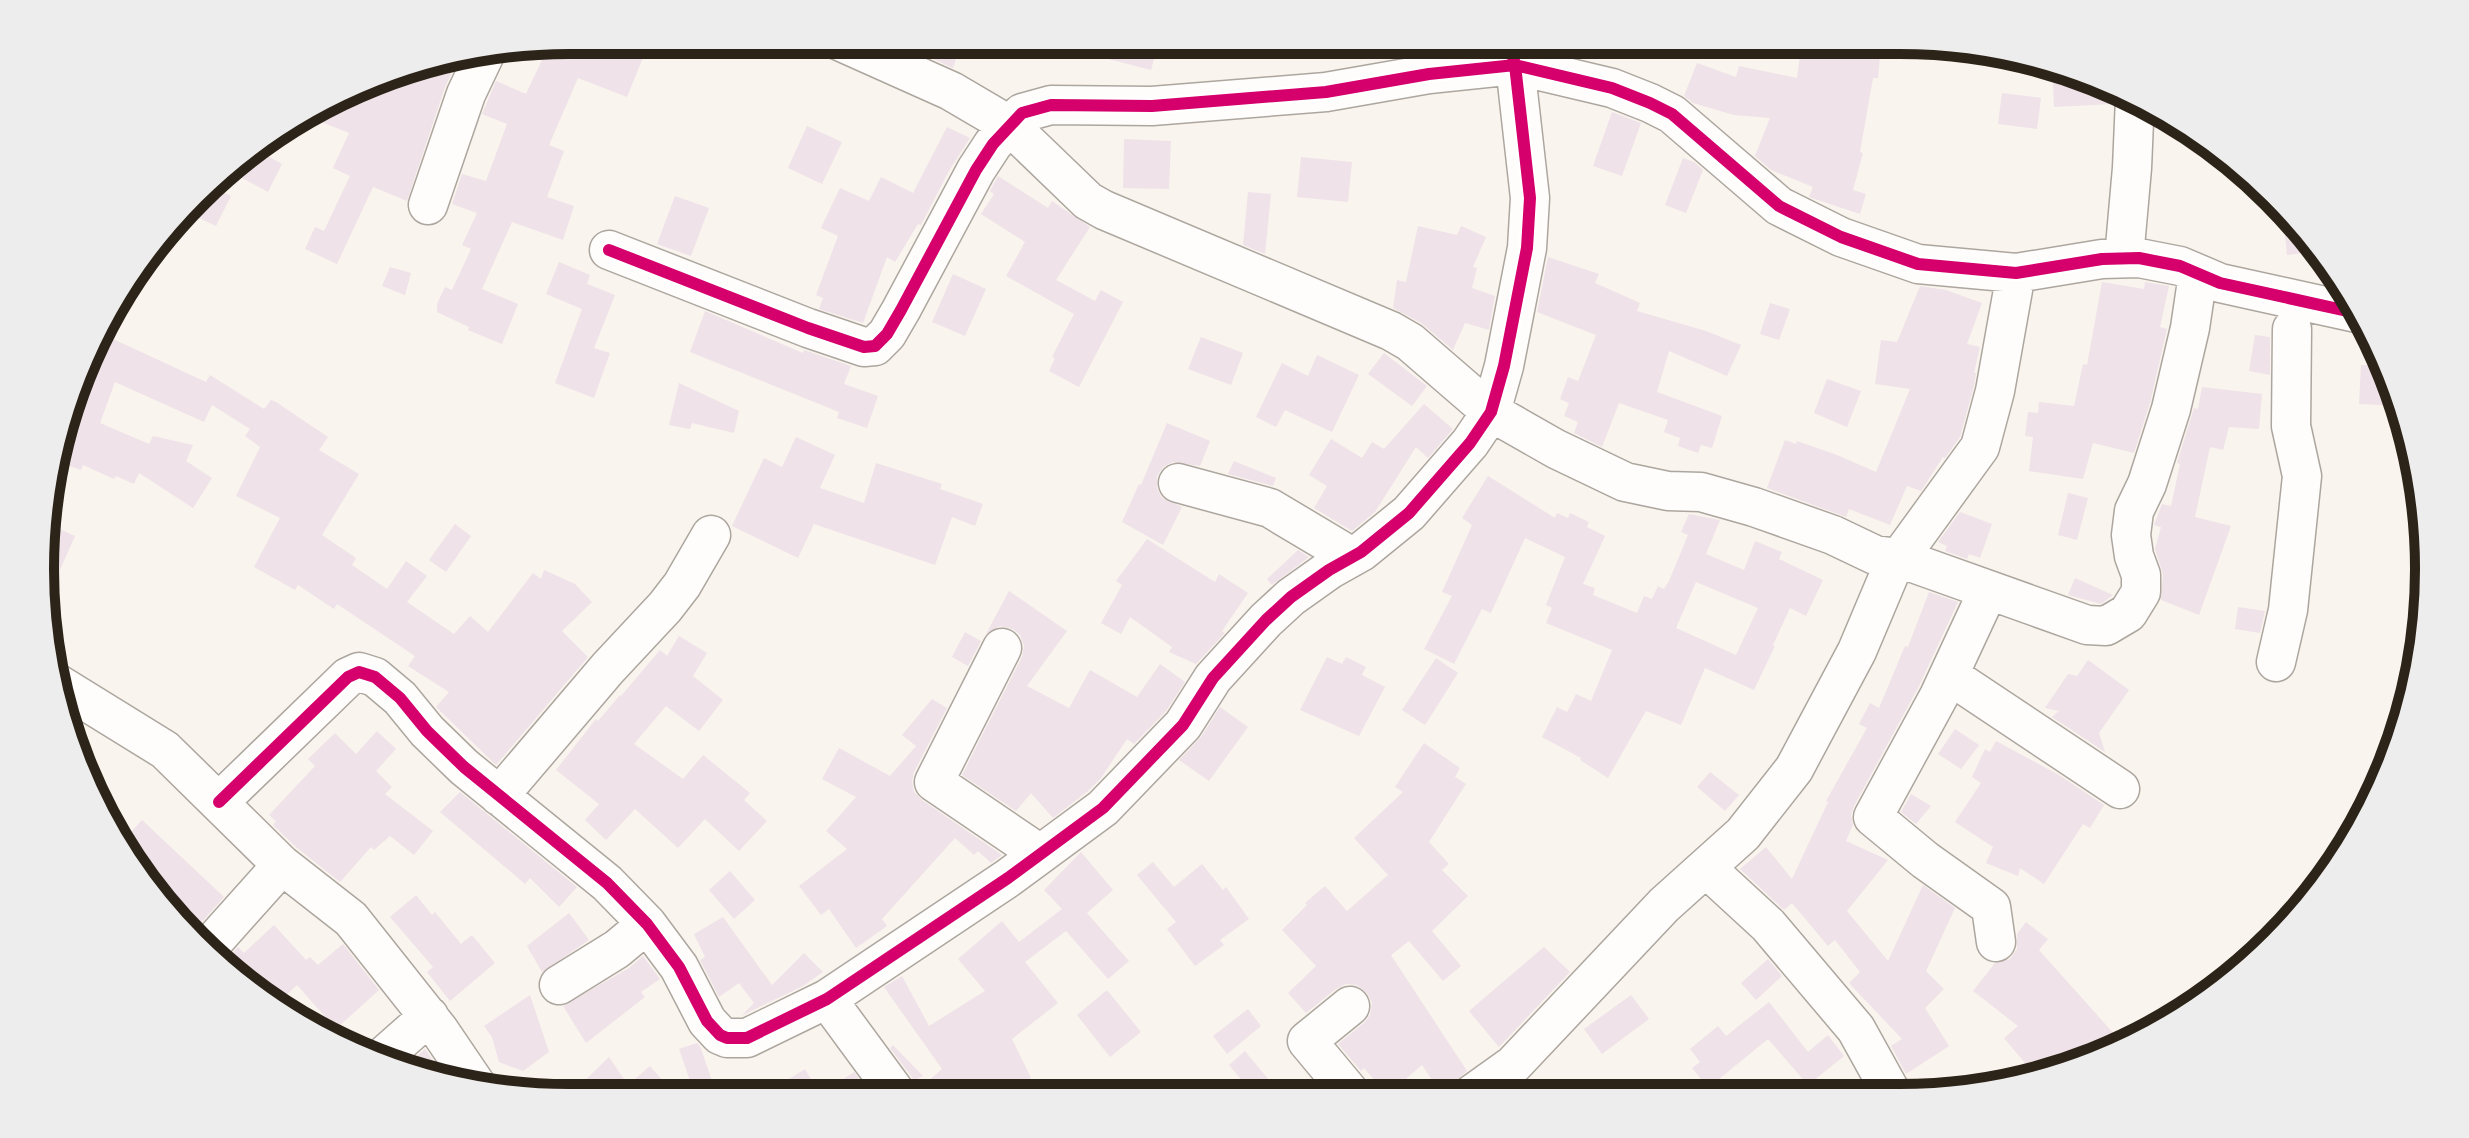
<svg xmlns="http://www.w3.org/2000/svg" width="2469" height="1138" viewBox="0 0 2469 1138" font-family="'IBM Plex Serif',serif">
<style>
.building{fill:#efe2e8;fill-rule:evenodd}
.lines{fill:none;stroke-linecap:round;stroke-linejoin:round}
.minor-casing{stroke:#ada69e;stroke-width:41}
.minor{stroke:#fefdfc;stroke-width:38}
.cycleway-casing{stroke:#fff;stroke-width:17}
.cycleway{stroke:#d6006c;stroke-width:12}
.rim{fill:none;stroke:#2d2419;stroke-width:10}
</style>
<rect width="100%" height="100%" fill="#f9f4ee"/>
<!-- building -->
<path class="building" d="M572 40H650L627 97 578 78 549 145 564 151 547 197 574 206 563 240 512 222 482 289 518 304 502 344 468 330 469 327 437 312V304L445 287 452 290 471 249 462 245 477 213 452 204 462 174 486 181 507 124 482 114 496 81 526 94 550 43 569 50Z
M909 40H962L953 68 907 47Z
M1112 40H1159L1151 70 1108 59Z
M1802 40H1825L1823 51 1880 56 1878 78H1873L1860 152 1863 153 1853 190 1866 194 1860 214 1809 197 1813 187 1771 170 1755 156 1770 118 1734 115 1693 103 1684 96 1697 63 1736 77 1739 66 1797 78Z
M448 60 456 64 445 87 407 201 373 187 337 264 305 249 315 227 324 231 350 176 333 168 349 133 301 114 357 87 378 95 386 74 399 68Z
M2052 65 2111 85 2112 104 2054 107Z
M2002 93 2041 98 2037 129 1998 124Z
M1612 112 1641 123 1622 176 1593 166Z
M807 126 842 142 822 184 788 168Z
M947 127 970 138 949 171 921 225 918 224 895 262 887 257 863 323 819 309 823 298 816 295 838 236 821 228 840 188 869 201 881 177 913 193Z
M1124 139 1171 141 1169 189 1123 188Z
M255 149 282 164 268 192 240 177Z
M1301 157 1352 162 1348 202 1297 197Z
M1683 158 1694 162 1703 170 1686 213 1665 205Z
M998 176 1048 208 1052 201 1090 227 1056 280 1095 301 1101 290 1123 302 1079 387 1049 371 1055 358 1052 357 1074 314 1006 276 1025 242 981 214 994 194 990 191Z
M209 185 231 196 216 226 186 212Z
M1248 192 1271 194 1265 254 1243 245Z
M675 196 709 208 691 256 657 244Z
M2282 204 2298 224 2320 251 2287 255Z
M1418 226 1457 235 1461 226 1486 237 1473 267 1477 268 1472 288 1495 296 1489 330 1465 323 1453 350 1421 323 1393 308 1397 280 1406 282Z
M1548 257 1599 274 1595 283 1640 303 1637 311 1706 331 1741 345 1727 376 1669 351 1657 392 1722 416 1712 448 1701 445 1698 453 1678 446 1680 438 1664 432 1668 420 1619 403 1602 447 1574 433 1578 422 1564 416 1569 403 1560 399 1568 377 1578 381 1596 335 1537 312Z
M559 262 590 275 587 284 615 295 594 348 610 353 594 398 555 383 582 309 546 294Z
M390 267 411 273 405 295 382 286Z
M953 274 986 289 965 336 932 322Z
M2102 282 2144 289 2145 282 2169 286 2160 327 2167 329 2150 403 2134 453 2093 443 2083 479 2029 471 2033 437 2025 436 2028 412 2038 413 2039 402 2074 406 2083 364 2087 365Z
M1920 286 1946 290 1982 303 1967 344 1980 347 1974 373H1976L1974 386 1960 437 1945 458 1943 457 1921 491 1907 486 1890 525 1849 509 1846 517 1767 488 1785 440 1796 444 1797 441 1837 455 1876 472 1910 389 1875 384 1881 340 1897 342Z
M1770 303 1790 309 1779 340 1760 334Z
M705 311 803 353 804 350 851 366 844 384 878 396 867 428 837 418 839 412 690 352Z
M100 333 206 382 210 375 264 409 271 400 276 402 328 437 319 450 359 474 322 535 356 558 352 565 387 589 406 561 427 576 407 602 454 634 470 616 488 632 533 573 541 579 544 570 575 584 592 602 562 631 588 657 496 765 436 707 449 692 408 666 415 656 337 604 334 609 298 585 295 590 254 567 280 518 236 496 260 447 245 436 250 429 212 405 204 422 115 382 100 423 149 444 153 436 193 445 186 461 212 478 193 508 139 473 134 484 116 476 114 479 83 465 81 470 53 460 65 426 69 428 74 403Z
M2255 335 2270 337V375L2249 371Z
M1201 337 1243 353 1231 385 1188 369Z
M1384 353 1427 386 1412 406 1368 374Z
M1317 355 1359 375 1332 432 1285 410 1276 427 1256 417 1282 363 1308 376Z
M2361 365 2388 366 2401 406 2359 404Z
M1827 379 1861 391 1847 427 1814 413Z
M679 383 739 411 734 433 692 423 690 429 669 425Z
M2202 387 2262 394 2259 429 2229 427 2223 450 2210 447 2195 517 2231 526 2199 615 2161 600 2163 574 2155 549 2161 527 2154 525 2162 504 2171 506 2180 464 2177 463 2194 408 2198 409Z
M1424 404 1453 429 1428 458 1416 447 1375 512 1352 531 1314 508 1327 486 1309 475 1331 439 1362 458 1372 442 1384 449Z
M1167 423 1210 441 1200 466 1173 462 1163 467 1157 476V488L1162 498 1182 507 1163 545 1122 522 1139 484 1141 485Z
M796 437 835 455 820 488 864 503 876 463 942 484 940 489 983 504 975 526 952 517 935 565 814 524 798 558 732 526 764 458 782 467Z
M1234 461 1276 478 1273 486 1228 474Z
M1488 476 1555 518 1557 513 1568 518 1570 513 1589 522 1587 527 1605 536 1583 584 1595 588 1593 595 1637 613 1644 596 1652 599 1658 586 1664 589 1669 581 1688 535 1681 532 1689 514 1720 520 1706 554 1744 570 1755 541 1782 552 1779 559 1823 580 1806 616 1790 608 1773 645 1775 646 1754 690 1705 668 1681 725 1646 711 1608 778 1580 760 1581 758 1542 737 1557 707 1567 712 1576 694 1591 701 1612 650 1546 623 1552 608 1546 605 1565 557 1525 538 1491 613 1482 609 1454 664 1424 649 1452 596 1442 592 1472 525 1462 518ZM1696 582 1758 608 1736 655 1676 628Z
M2068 493 2088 498 2077 540 2058 535Z
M1960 512 1992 524 1980 558 1969 554 1967 559 1945 551 1947 546 1938 542Z
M48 524 75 536 47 599 46 598Z
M455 524 471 536 446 572 429 560Z
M1147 539 1215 582 1219 574 1248 593 1222 631 1225 633 1196 664 1169 652 1172 647 1130 617 1121 634 1101 623 1122 585 1116 581Z
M1298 550 1309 557 1272 585 1267 579Z
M2075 578 2113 595 2101 604 2068 595Z
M1009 591 1067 631 1027 686 1069 708 1090 670 1137 697 1160 664 1185 682 1166 711 1134 744 1127 739 1101 778 1088 791 1053 818 1031 793 1016 811 962 775 1022 657 1024 646 1020 635 1013 629 1000 626 986 634Z
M1929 592 1958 602 1919 686 1854 806 1851 815 1853 825 1846 841 1888 860 1847 911 1888 961 1923 885 1955 908 1926 971 1944 989 1925 1008 1949 1046 1906 1074 1891 1046 1902 1039 1849 983 1860 972 1835 940 1828 946 1792 903 1784 910 1740 869 1766 847 1792 879 1828 802 1826 801 1867 728 1859 724 1870 703 1879 708 1905 646 1908 647Z
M2238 607 2265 611 2260 633 2235 629Z
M965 632 981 641 968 666 952 657Z
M679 636 707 653 693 676 723 700 699 731 666 706 634 744 683 779 703 755 750 793 744 800 767 821 739 851 705 819 678 848 635 809 606 840 585 820 599 804 556 770 596 719 598 721 620 695 621 696 660 650 667 656Z
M1327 657 1342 664 1346 657 1366 667 1362 675 1385 687 1359 736 1300 710Z
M1436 658 1458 673 1425 725 1402 710Z
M2088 660 2129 690 2099 733 2105 752 2052 717 2059 711 2045 708 2068 674 2077 676Z
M932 699 947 708 914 772 912 782 914 792 922 800 1002 855 991 863 978 851 974 855 955 838 882 919 887 926 856 948 829 909 821 915 799 886 847 849 826 831 856 797 822 779 839 748 890 776 916 746 902 735Z
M1220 707 1248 727 1209 781 1179 760 1201 737Z
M1955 729 1979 745 1961 769 1938 754Z
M377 731 396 749 376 771 392 787 385 794 433 831 414 855 390 836 374 850 371 847 340 882 297 848 273 825 276 821 269 815 315 766 308 759 335 733 356 754Z
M1996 741 2059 775 2104 805 2090 828 2083 824 2044 884 2020 868 2018 876 1986 863 1993 847 1955 822 1981 783 1972 777 1985 749 1990 752Z
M1424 743 1460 768 1455 777 1466 784 1429 842 1449 864 1442 870 1468 896 1432 931 1461 966 1443 981 1409 941 1391 955 1467 1071 1451 1085 1449 1095H1442L1422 1065 1387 1095 1364 1068 1361 1071 1338 1044 1364 1023 1370 1015 1372 1003 1367 993 1357 985 1346 984 1336 989 1306 1013 1288 993 1316 966 1282 930 1307 905 1305 903 1325 886 1347 911 1388 875 1354 838 1403 792 1395 787Z
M1710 772 1739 795 1725 811 1697 787Z
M460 792 577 887 559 907 530 878 525 884 440 812Z
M1911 794 1931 806 1916 824 1901 812Z
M142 820 224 897 199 925 172 898 174 896 120 844Z
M1081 852 1113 890 1087 913 1129 961 1108 979 1066 931 1025 962 1058 1003 1012 1039 1031 1078 992 1097H936L928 1081 942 1069 884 987 902 976 929 1026 985 991 958 959 1002 921 1019 942 1062 909 1044 890Z
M1153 862 1174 887 1202 864 1223 890 1226 887 1249 919 1220 940 1224 945 1195 966 1167 929 1176 922 1137 875Z
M730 871 755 900 734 919 709 890Z
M416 895 432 915 435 912 461 944 472 935 495 963 450 1001 427 972 433 967 390 917Z
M569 913 589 940 542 972 527 946Z
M723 917 772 985 804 953 823 972 803 986 741 1016 754 1003 739 983 719 997 700 960 705 957 694 934Z
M2026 922 2048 939 2039 950 2124 1045 2103 1058 2036 1076 2004 1038 2018 1026 1973 991 1995 963 2010 959 2017 949V934Z
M274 925 306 960 310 957 318 965 343 944 379 990 336 1029 297 985 278 1003 220 966 238 947 244 953Z
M1544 947 1570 972 1499 1047 1469 1011Z
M643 956 660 979 641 992 645 997 586 1043 563 1006 629 968Z
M1768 959 1782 976 1756 1000 1741 983Z
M1107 990 1141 1032 1110 1057 1077 1015Z
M530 995 549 1052 523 1071 499 1062 492 1037 484 1026Z
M1631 995 1649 1019 1602 1054 1584 1029Z
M1769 1002 1808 1052 1828 1035 1844 1056 1808 1085 1768 1039 1708 1088 1692 1068 1700 1062 1690 1049 1718 1026 1726 1036Z
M1248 1009 1261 1026 1227 1054 1213 1036Z
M697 1043 700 1046 718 1098H696L679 1049Z
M893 1045 923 1076 914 1080 890 1048Z
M425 1049 448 1082 403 1069Z
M1245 1051 1282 1096H1255L1229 1065Z
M609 1057 628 1085 650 1066 678 1098H567Z
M805 1069 820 1095 854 1072 872 1097H760Z"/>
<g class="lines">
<defs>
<path id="minor" d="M837 40 951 91 1009 125 1088 201 1104 210 1391 331 1410 342 1491 412 1556 449 1625 482 1668 491 1701 492 1754 507 1833 535 1875 555 1899 558 2087 625 2106 626 2128 613 2141 592V575L2134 556 2131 535 2134 511 2147 484 2171 409 2190 328 2198 274
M428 205 466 94 485 54
M609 250 808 328 864 347 875 346 887 334 901 310 976 170 993 144 1022 113 1051 105 1152 106 1326 92 1429 74 1515 65 1612 88 1650 103 1672 114 1779 206 1841 237 1918 264 2016 273 2102 259 2139 258 2180 266 2220 283 2361 314
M2124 258 2132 168 2135 98
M1178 483 1270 508 1352 557
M1988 591 1939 696 1873 817 1925 860 1991 907 1996 942
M1002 648 934 782 1040 854
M2276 662 2288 610 2302 476 2291 426 2292 329
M1949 675 2120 789
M55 682 165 750 282 865 351 919 439 1030 479 1089
M499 796 608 668 665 607 682 585 711 535
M219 802 348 677 359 672 375 677 400 698 427 731 464 767 607 883 647 924 679 967 707 1021 720 1035 727 1038H747L827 999 1008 878 1103 808 1183 725 1213 678 1266 620 1291 597 1329 570 1361 552 1409 513 1470 443 1491 412 1504 366 1527 248 1530 198 1515 65 1509 40
M1706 868 1768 925 1856 1029 1892 1094
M206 950 282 865
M559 985 617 949 647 924
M827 999 899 1097
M1350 1006 1307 1041 1352 1095
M378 1061 429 1016
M1471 1095 1513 1065 1664 905 1743 834 1794 769 1857 651 1892 568 1980 447 1995 391 2016 273"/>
</defs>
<!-- minor casing -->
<use href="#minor" class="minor-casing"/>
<!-- minor -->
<use href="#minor" class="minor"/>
<defs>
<path id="cycleway" d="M609 250 808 328 864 347 875 346 887 334 901 310 976 170 993 144 1022 113 1051 105 1152 106 1326 92 1429 74 1515 65 1612 88 1650 103 1672 114 1779 206 1841 237 1918 264 2016 273 2102 259 2139 258 2180 266 2220 283 2361 314
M219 802 348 677 359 672 375 677 400 698 427 731 464 767 607 883 647 924 679 967 707 1021 720 1035 727 1038H747L827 999 1008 878 1103 808 1183 725 1213 678 1266 620 1291 597 1329 570 1361 552 1409 513 1470 443 1491 412 1504 366 1527 248 1530 198 1515 65 1509 40"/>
</defs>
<!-- cycleway casing -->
<use href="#cycleway" class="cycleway-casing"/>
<!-- cycleway -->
<use href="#cycleway" class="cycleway"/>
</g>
<!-- crop -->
<path d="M0 0H2469V1138H0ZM569 54H1900A515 515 0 0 1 2415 569V569A515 515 0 0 1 1900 1084H569A515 515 0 0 1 54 569V569A515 515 0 0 1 569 54Z" fill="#eeeded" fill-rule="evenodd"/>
<path class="rim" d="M569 54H1900A515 515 0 0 1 2415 569V569A515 515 0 0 1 1900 1084H569A515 515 0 0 1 54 569V569A515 515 0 0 1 569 54Z"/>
</svg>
